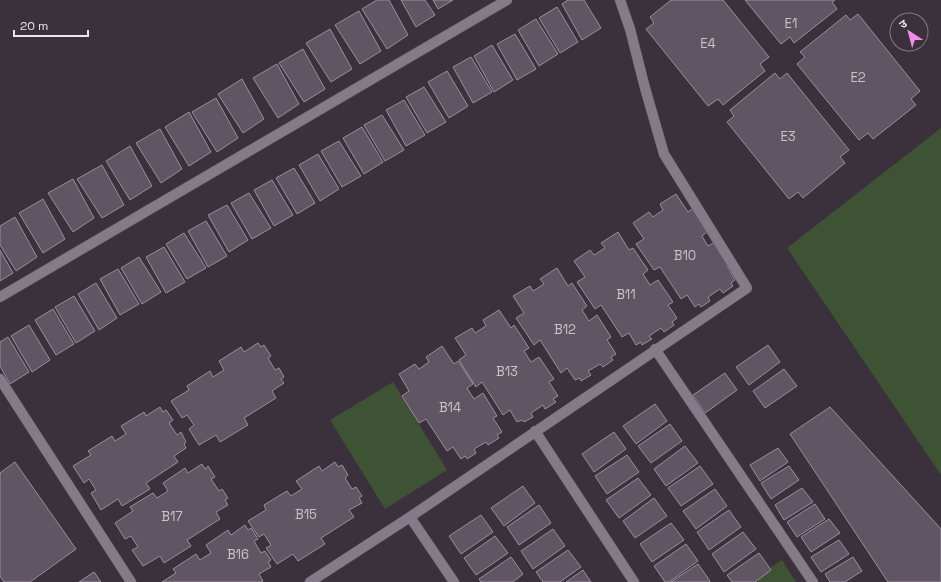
<svg xmlns="http://www.w3.org/2000/svg" width="941" height="582" viewBox="0 0 941 582" font-family="'Space Grotesk','Noto Sans Devanagari',sans-serif">
<style>
.green{fill:#3e5234}
.building{fill:#605562;stroke:#9a8e9c}
.lines{fill:none;stroke-linecap:round;stroke-linejoin:round}
.minor-casing{stroke:#574e58;stroke-width:11}
.minor{stroke:#857a87;stroke-width:10}
.labels{text-anchor:middle;dominant-baseline:central;stroke-width:3.5;stroke-linejoin:round;paint-order:stroke}
.number-label{font-size:13px;fill:#c9c2ca}
</style>
<rect width="100%" height="100%" fill="#3b313c"/>
<!-- green -->
<path class="green" d="M941 128V475L787 248Z
M393 382 447 470 385 509 330 420Z
M782 560 796 582H749Z"/>
<!-- building -->
<path class="building" d="M377 0H389L408 35 387 49 362 9Z
M401 0H425L435 15 416 27Z
M433 0H453L438 9Z
M568 0H584L601 28 582 40 562 4Z
M671 0H723L769 57 760 64 765 71 723 105 718 99 708 106 646 29 654 23 650 17Z
M745 0H835L832 2 837 9 794 43 790 37 781 44Z
M557 7 578 42 560 53 539 18Z
M359 11 381 51 360 64 335 25Z
M858 14 920 91 911 99 916 105 873 139 868 133 859 140 797 64 805 57 800 52 846 15 850 20Z
M536 19 558 54 539 66 518 30Z
M330 29 352 69 331 82 306 43Z
M515 34 536 69 517 80 497 44Z
M492 45 513 80 494 92 474 56Z
M303 49 325 89 304 102 279 63Z
M471 57 492 92 473 103 453 67Z
M277 64 299 104 278 118 253 78Z
M447 71 468 106 449 118 428 82Z
M775 73 780 79 787 73 849 150 840 157 845 163 803 198 798 192 789 199 727 122 734 116 730 110Z
M242 79 264 119 243 133 218 94Z
M424 87 446 122 427 133 406 97Z
M216 98 238 138 217 152 192 112Z
M404 100 425 135 406 146 386 110Z
M189 112 211 152 189 166 165 127Z
M382 115 404 150 385 161 364 125Z
M362 127 383 162 364 174 343 138Z
M160 129 182 169 161 183 136 143Z
M339 141 361 176 342 187 321 151Z
M130 146 152 186 130 200 106 161Z
M318 154 339 189 320 201 299 165Z
M102 165 124 205 102 218 77 179Z
M294 168 315 203 297 214 276 178Z
M73 179 94 218 73 232 48 193Z
M272 180 293 215 274 226 254 190Z
M249 193 271 228 252 239 231 203Z
M676 194 688 212 692 209 707 232 702 236 708 246 717 241 731 263 727 266 735 280 731 283 733 286 723 293 720 289 708 297 710 301 701 307 699 304 695 307 687 295 681 299 660 267 654 270 636 244 644 239 633 223 649 212 653 217 663 210 660 204Z
M43 199 65 239 43 253 19 213Z
M227 205 248 240 229 252 208 215Z
M15 217 37 257 16 271 0 245V226Z
M206 221 227 256 208 267 188 231Z
M618 232 629 250 633 248 648 270 643 274 650 285 658 280 673 302 668 305 677 318 672 322 674 325 664 332 661 328 649 336 652 339 642 345 641 342 636 345 629 333 622 337 601 305 595 309 577 282 585 277 574 261 590 250 594 255 605 248 601 243Z
M184 233 206 268 187 279 166 244Z
M164 247 185 282 166 293 146 257Z
M0 250 13 273 0 281Z
M139 257 161 292 142 304 121 268Z
M557 268 568 286 572 283 587 306 582 310 589 321 597 315 611 337 607 340 616 354 611 357 613 360 603 367 600 364 588 371 591 375 581 381 580 378 575 380 567 368 561 373 540 340 534 345 516 318 524 313 513 296 530 286 533 291 544 284 540 279Z
M118 269 139 304 120 315 100 279Z
M96 283 117 318 99 330 78 294Z
M74 296 95 331 76 343 55 307Z
M53 309 74 344 56 355 35 320Z
M499 310 511 328 514 325 529 348 524 351 531 362 539 357 554 379 549 382 558 396 553 399 556 402 545 409 543 405 531 413 533 417 524 422 522 420 517 422 510 410 503 415 482 382 476 387 459 360 466 355 455 338 472 328 475 333 486 326 483 320Z
M29 325 50 360 32 372 11 336Z
M8 337 29 372 10 384 0 366V342Z
M258 343 261 347 264 345 271 356 268 358 275 370 279 368 284 377 281 379 284 383 272 391 276 398 244 418 248 425 220 442 216 435 199 445 189 429 194 425 187 415 182 418 171 401 189 390 187 386 210 371 213 377 224 370 219 361 241 347 244 352Z
M768 345 780 362 749 385 736 367Z
M442 346 454 364 458 361 473 384 467 388 474 399 483 393 497 416 493 418 502 432 497 435 499 438 488 445 486 442 474 449 476 453 467 459 465 456 461 459 453 447 447 451 426 419 419 423 402 396 409 391 399 374 415 364 419 369 429 362 426 357Z
M784 369 797 386 765 408 753 391Z
M725 373 737 390 705 413 693 395Z
M655 404 667 421 636 444 623 426Z
M160 407 163 412 166 410 173 420 169 423 177 435 181 432 186 442 184 444 186 448 174 456 178 462 146 483 150 489 122 506 118 499 101 510 91 493 96 490 89 479 84 483 73 466 91 455 88 451 112 436 115 441 126 434 121 426 144 412 146 416Z
M830 407 941 529V582H888L790 434Z
M670 424 682 441 651 463 638 446Z
M614 432 626 449 594 472 582 454Z
M685 446 698 463 666 486 654 469Z
M778 448 788 462 760 481 750 465Z
M627 455 639 472 607 494 595 476Z
M15 462 76 549 30 582H4L0 576V473Z
M335 462 338 467 342 465 348 475 345 478 352 489 356 487 362 496 359 498 362 503 349 510 354 517 321 538 325 544 298 561 293 554 277 564 266 548 271 545 264 534 259 537 248 521 266 510 264 505 287 491 291 496 302 489 296 481 319 466 322 471Z
M202 464 205 469 208 466 215 477 211 479 219 491 222 489 228 498 225 500 228 505 216 512 220 519 187 540 191 546 164 563 160 556 143 566 132 550 138 547 131 536 125 539 115 523 133 511 130 507 153 493 157 498 168 491 163 483 185 468 188 473Z
M700 466 713 484 681 506 668 488Z
M789 466 799 480 771 499 761 483Z
M638 478 651 495 619 518 606 500Z
M523 486 535 503 504 526 491 508Z
M802 488 813 502 784 520 775 505Z
M715 489 727 506 696 529 683 511Z
M654 498 667 516 635 538 623 521Z
M815 504 825 519 797 537 787 522Z
M539 505 551 523 519 545 507 527Z
M729 510 741 527 709 550 697 532Z
M481 515 493 532 461 554 449 536Z
M829 519 840 533 811 552 801 537Z
M671 523 684 540 652 562 640 544Z
M245 525 248 530 251 528 258 539 254 541 261 553 265 551 271 560 268 562 271 567 259 574 263 581 260 582H162L176 573 173 569 196 554 200 560 211 553 206 545 228 530 231 535Z
M553 529 565 546 533 569 521 551Z
M743 532 756 549 724 572 712 554Z
M495 536 508 553 476 575 464 558Z
M839 540 849 554 821 572 811 557Z
M686 544 698 561 669 582H665L654 566Z
M568 550 581 567 560 582H543L536 572Z
M759 553 771 570 755 582H732L727 575Z
M511 557 523 574 513 582H481L479 579Z
M853 557 862 571 845 582H830L825 574Z
M698 564 710 581 709 582H671Z
M583 570 591 582H566Z
M94 572 101 582H79Z"/>
<g class="lines">
<defs>
<path id="minor" d="M0 297 507 0
M655 349 813 582
M0 379 131 582
M535 431 634 582
M410 517 454 582
M310 582 410 517 747 288 664 154 645 88 630 29 620 0"/>
</defs>
<!-- minor casing -->
<use href="#minor" class="minor-casing"/>
<!-- minor -->
<use href="#minor" class="minor"/>
</g>
<g class="labels">
<!-- number labels -->
<g class="number-label">
<text x="791" y="23">E1</text>
<text x="708" y="43">E4</text>
<text x="858" y="77">E2</text>
<text x="788" y="136">E3</text>
<text x="685" y="255">B10</text>
<text x="626" y="294">B11</text>
<text x="565" y="329">B12</text>
<text x="507" y="371">B13</text>
<text x="450" y="407">B14</text>
<text x="306" y="514">B15</text>
<text x="172" y="516">B17</text>
<text x="238" y="554">B16</text>
</g>
</g>
<!-- north arrow -->
<g transform="translate(909 32) rotate(324)"><circle r="19" fill="#3b313c" stroke="#827983"/>
<path d="M0-3L7 15L0 10L-7 15Z" fill="#f589ee"/>
<text y="-6" font-size="11" font-weight="bold" text-anchor="middle" fill="#ece6ed">उ</text>
</g>
<!-- scale -->
<path d="M14 30v6h74v-6" fill="none" stroke="#ece6ed" stroke-width="2"/>
<text x="20" y="30" font-size="12" fill="#ece6ed" stroke="#3b313c" stroke-width="3" paint-order="stroke">20 m</text>
</svg>
